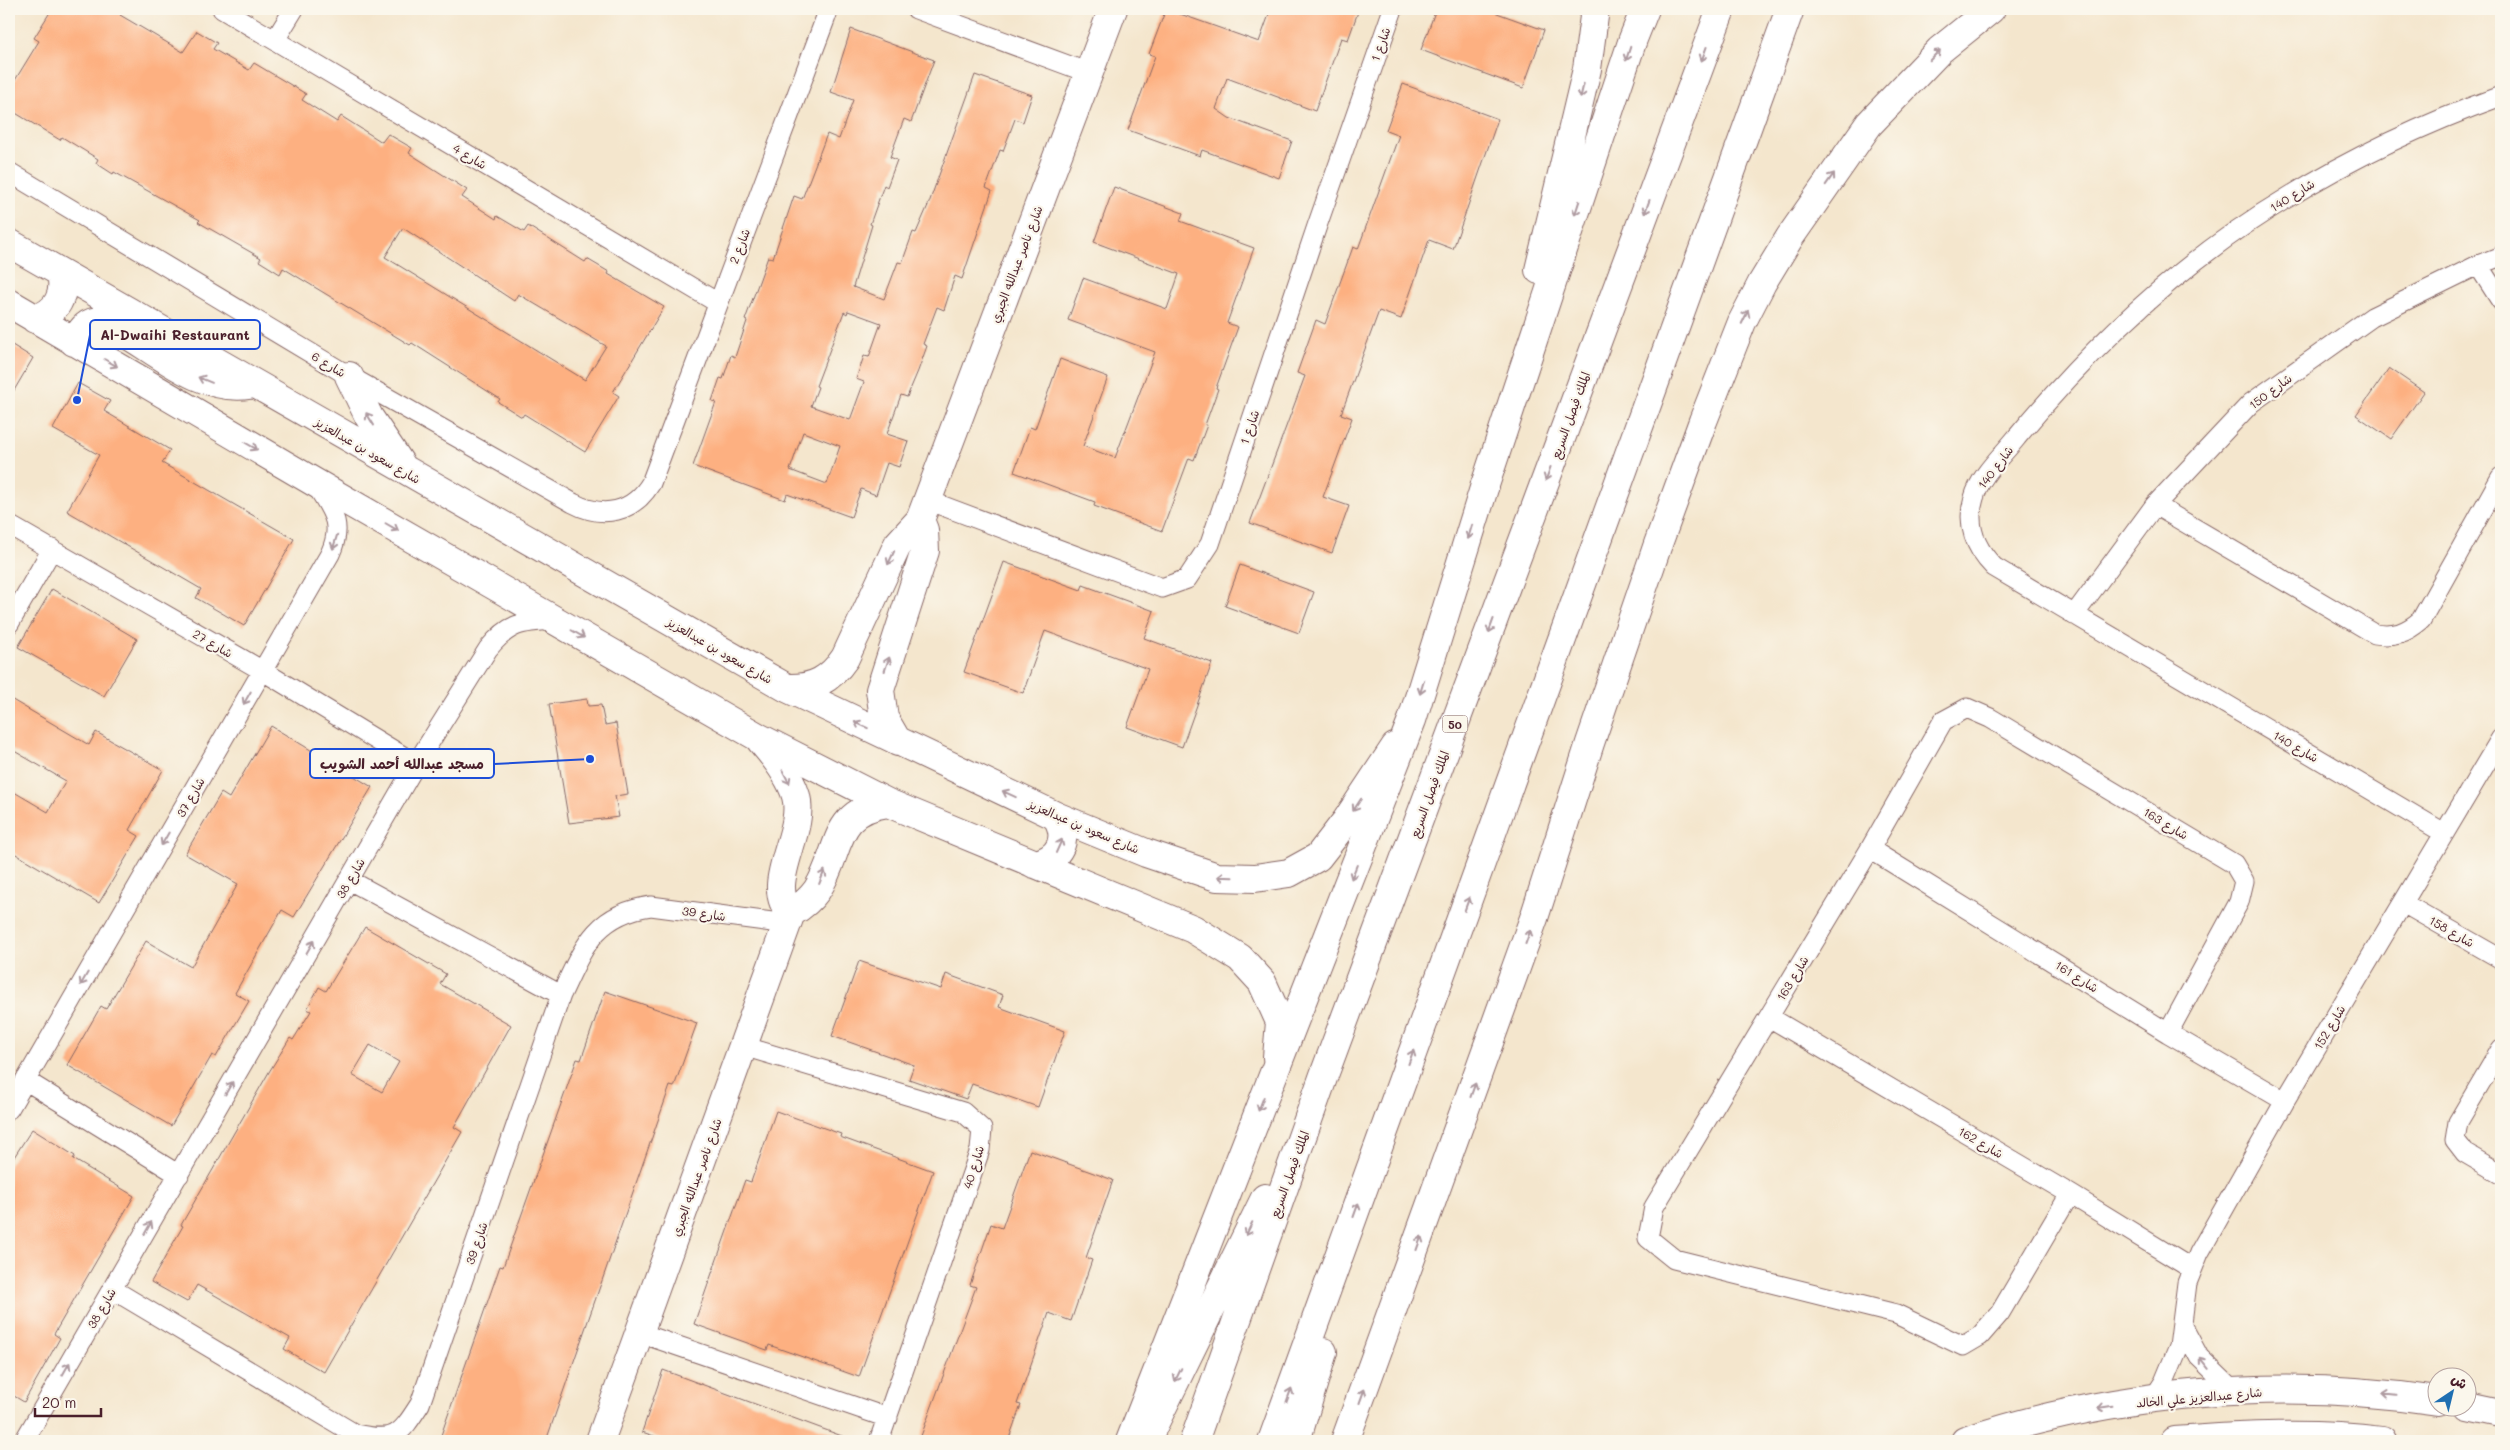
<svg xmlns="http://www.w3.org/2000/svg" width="2510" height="1450" viewBox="0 0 2510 1450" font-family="Mali,'Playpen Sans Arabic',sans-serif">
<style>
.building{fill:#fdb081;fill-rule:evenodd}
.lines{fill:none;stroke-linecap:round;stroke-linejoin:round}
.street-casing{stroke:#866564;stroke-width:21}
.secondary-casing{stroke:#866564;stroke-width:30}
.primary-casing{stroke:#866564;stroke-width:30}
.highway-casing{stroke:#866564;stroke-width:30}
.street{stroke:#fff;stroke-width:19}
.secondary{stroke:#fff;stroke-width:28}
.primary{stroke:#fff;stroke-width:28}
.highway{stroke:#fff;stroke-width:28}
.oneway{stroke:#ae9aa0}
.labels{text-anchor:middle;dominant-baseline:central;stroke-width:4.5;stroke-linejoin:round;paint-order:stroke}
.shield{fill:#fbf7ec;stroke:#7f6065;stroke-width:1}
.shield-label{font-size:11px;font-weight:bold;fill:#4a1f2b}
.street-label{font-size:12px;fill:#4a1f2b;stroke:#fbf7ec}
.leader{fill:none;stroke:#1d4ed8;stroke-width:2}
.callout-dot{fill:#1d4ed8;stroke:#fbf7ec;stroke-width:2}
.callout{fill:#fbf7ec;stroke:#1d4ed8;stroke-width:2}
.callout-label{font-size:14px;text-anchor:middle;font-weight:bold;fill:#4a1f2b}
</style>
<rect width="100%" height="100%" fill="#fbf7ec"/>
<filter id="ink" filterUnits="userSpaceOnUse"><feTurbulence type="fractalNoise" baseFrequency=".02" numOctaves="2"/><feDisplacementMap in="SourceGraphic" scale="10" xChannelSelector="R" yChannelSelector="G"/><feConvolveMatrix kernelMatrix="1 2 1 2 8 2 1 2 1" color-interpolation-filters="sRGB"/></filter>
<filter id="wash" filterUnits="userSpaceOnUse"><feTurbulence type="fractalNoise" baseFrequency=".0096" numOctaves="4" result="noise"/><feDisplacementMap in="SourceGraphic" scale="20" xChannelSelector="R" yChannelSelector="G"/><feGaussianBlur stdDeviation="1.12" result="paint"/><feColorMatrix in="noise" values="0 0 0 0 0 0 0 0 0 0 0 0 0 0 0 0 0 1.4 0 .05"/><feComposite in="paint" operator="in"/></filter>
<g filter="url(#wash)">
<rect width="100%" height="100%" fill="#f4e6cd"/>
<g id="blocks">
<!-- building -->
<path class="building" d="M52 9H124L120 15 183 52 197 31 217 43 213 49 249 70 254 63 306 94 302 100 337 122 341 116 382 142 388 134 412 148 409 153 467 190 462 197 496 219 497 216 524 232 528 226 585 262 587 259 609 272 608 274 664 307 613 392 619 396 585 452 524 414 522 417 498 402 500 399 412 343 410 345 283 268 280 274 259 261 261 258 198 222 200 220 114 172 113 174 96 163 98 159 62 137 60 140 9 109V90L39 41 34 38ZM403 228 514 301 518 294 606 346 585 380 385 257Z
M1166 9 1259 42 1271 9H1359L1348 40 1341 38 1315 111 1227 78 1216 109 1229 118 1292 141 1279 178 1202 150 1200 156 1128 130 1155 56 1149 54Z
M1436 9H1486L1544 30 1523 88 1421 50Z
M851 29 934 60 911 122 904 119 890 157 897 160 887 187 884 185 870 224 872 225 853 287 884 299 898 262 902 263 913 232 916 233 929 203 975 75 1032 95 1023 122 1015 119 1003 151 1000 150 986 188 992 191 962 279 955 276 944 310 937 307 923 344 927 346 918 371 907 397 901 395 887 434 908 441 899 467 887 463 876 495 861 489 851 517 787 494 785 500 693 466 716 402 712 401 720 378 723 379 731 355 735 357 747 321 745 320 768 257 773 258 794 196 802 199 827 134 839 139 853 100 831 92ZM848 311 881 323 869 357 864 356 856 379 864 382 850 420 811 406 818 387 816 386 844 312 847 314ZM803 432 840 446 827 484 790 470Z
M1403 84 1498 119 1453 249 1429 240 1401 319 1379 311 1341 414 1352 418 1323 497 1349 506 1332 553 1250 523 1305 376 1297 373 1316 320 1325 324 1353 247 1358 249 1399 135 1386 130Z
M1114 187 1183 213 1180 221 1254 248 1227 323 1238 327 1216 388 1218 389 1205 425H1207L1194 460 1189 458 1162 531 1094 506 1095 502 1014 472 1030 427 1035 429 1060 359 1108 377 1083 446 1115 458 1155 352 1068 320 1083 278 1167 309 1179 274 1094 242Z
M9 343 33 358 9 399Z
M2389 368 2424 392 2391 439 2356 415Z
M78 383 110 401 104 411 170 450 162 463 294 539 244 626 196 598 201 589 67 511 99 455 53 429Z
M1004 562 1081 590 1083 585 1154 611 1144 638 1212 663 1182 747 1127 727 1148 669 1045 631 1023 693 964 672Z
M1240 565 1314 592 1299 633 1225 606Z
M52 589 137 639 104 696 18 647Z
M9 698 89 745 96 732 163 770 129 830 139 836 99 903 9 850V789L48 812 66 781 9 748Z
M587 699 588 706 601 705 605 725 616 723 628 794 615 796 619 817 569 823 549 704Z
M271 726 372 787 294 917 282 910 235 993 249 1001 216 1057 212 1055 171 1126 67 1065 101 1006 106 1009 146 941 191 967 238 884 185 854 221 793 229 798Z
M365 927 446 974 440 984 511 1025 454 1127 462 1132 324 1372 284 1349 290 1338 197 1285 187 1302 151 1282 183 1226 181 1225 269 1072 290 1038 293 1040 311 1011 307 1009 319 987 326 991ZM370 1045 399 1062 382 1092 352 1075Z
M859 961 941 989 946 974 1003 995 999 1007 1065 1031 1038 1107 972 1084 966 1099 909 1079 914 1065 832 1036Z
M605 991 697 1023 674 1087 670 1086 546 1441H439L500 1266 503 1267 577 1059 581 1060Z
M776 1111 841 1134 840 1137 933 1171 859 1377 769 1345 767 1350 694 1324 745 1180 751 1182Z
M32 1129 75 1156 73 1159 134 1196 54 1334 60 1338 24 1402 9 1393V1165Z
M1030 1150 1113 1180 1086 1258 1092 1260 1071 1321 1049 1313 1017 1404 1021 1405 1008 1441H936L921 1436 976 1287 970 1285 991 1224 1002 1228Z
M663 1370 850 1439 849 1441H669L642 1432Z"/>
</g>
</g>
<g filter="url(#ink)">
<use href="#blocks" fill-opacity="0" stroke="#866564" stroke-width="1"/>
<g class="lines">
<defs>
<path id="street" d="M222 9 718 303
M916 9 1089 73
M275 40 294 9
M9 172 349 376 573 503C603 519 633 513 651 483L829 9
M2478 265 2501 301
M927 500 1162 588 1187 579 1210 544 1317 226 1393 9
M2155 505 2375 634C2394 637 2406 633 2421 620L2501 477
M9 525 263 671 416 764
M2074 615 2155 505 2251 403 2372 317 2478 265 2501 256
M9 624 52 549
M2444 833 1994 567C1975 548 1966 524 1974 498 1980 475 2002 456 2017 437 2094 344 2183 260 2287 198 2355 156 2426 123 2501 96
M1870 849 2168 1033 2285 1101
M349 880 561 995
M2403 903 2501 959
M1769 1017 2070 1194 2192 1269
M743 1046 963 1112 982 1129 980 1150 879 1441
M2501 1049 2458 1122 2455 1140 2465 1153 2501 1174
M25 1080 179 1175
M9 1109 330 554C344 524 332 511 316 485
M2070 1194 2000 1313 1980 1336 1963 1346 1896 1314 1674 1259 1648 1238 1654 1207 1870 849 1943 721 1967 708 1990 718 2234 864 2244 881 2239 902 2168 1033
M112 1289 355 1434C395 1442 399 1437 420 1404L561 995C583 949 594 914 651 906L787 924
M2183 1327 2199 1357 2234 1391
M640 1333 888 1418
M2153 1399 2164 1382 2179 1346 2187 1283 2199 1253 2285 1101 2501 738
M24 1441 416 764 488 649C509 623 521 622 553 620"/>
<path id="secondary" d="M9 243 787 688 1056 816 1146 853 1217 877 1255 878 1289 873 1318 857 1346 821 1395 747
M9 303 314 482 758 737 888 803 1193 929 1240 958 1262 982 1280 1022 1277 1057
M35 319C57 312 66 296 61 273
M74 342C82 329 87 320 103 321 149 342 196 393 249 385
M349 376 369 417 402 466
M787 688C813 689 830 680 845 658L898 544 920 520 1113 9
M761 741C775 757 790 776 796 796 806 833 762 885 791 913
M898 742 884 718 880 690 925 551 924 530 920 520
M1034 864C1060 860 1070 838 1056 816
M2468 1407 2501 1414
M600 1441 791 913C801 907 810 900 817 890 842 851 831 811 888 803
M1965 1441C2115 1391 2281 1377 2438 1401
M2174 1441C2243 1436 2313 1432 2382 1441"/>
<path id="primary" d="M1130 1441 1412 720 1485 485"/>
<path id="highway" d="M1539 270 1587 69 1595 9
M1485 485 1633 39 1645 9
M1146 1441 1265 1198
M1194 1441 1324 1075 1721 9
M1272 1441 1790 9
M1296 1441 1323 1352
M1345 1441 1534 918 1590 743 1658 544 1703 421 1742 322 1762 283 1790 237 1869 124 1940 50 1991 9"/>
</defs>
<!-- street casing -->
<use href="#street" class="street-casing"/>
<!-- secondary casing -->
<use href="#secondary" class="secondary-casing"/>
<!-- primary casing -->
<use href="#primary" class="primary-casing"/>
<!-- highway casing -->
<use href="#highway" class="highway-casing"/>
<!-- street -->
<use href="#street" class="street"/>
<!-- secondary -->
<use href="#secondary" class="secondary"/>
<!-- primary -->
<use href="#primary" class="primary"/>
<!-- highway -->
<use href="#highway" class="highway"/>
</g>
<!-- one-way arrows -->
<defs><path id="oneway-shaft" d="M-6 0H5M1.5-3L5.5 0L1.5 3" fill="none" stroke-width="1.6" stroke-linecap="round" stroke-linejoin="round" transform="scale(1.25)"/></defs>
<g class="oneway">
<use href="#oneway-shaft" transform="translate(1628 54) rotate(108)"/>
<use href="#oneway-shaft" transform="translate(1704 54) rotate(110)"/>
<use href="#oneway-shaft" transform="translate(1935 55) rotate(-45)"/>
<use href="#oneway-shaft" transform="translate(1582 91) rotate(103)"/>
<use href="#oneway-shaft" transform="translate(1830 179) rotate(-55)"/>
<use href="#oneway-shaft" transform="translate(1647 207) rotate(110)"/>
<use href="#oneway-shaft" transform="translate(1577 208) rotate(108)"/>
<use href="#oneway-shaft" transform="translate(1745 317) rotate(-64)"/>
<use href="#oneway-shaft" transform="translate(111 363) rotate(30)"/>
<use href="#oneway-shaft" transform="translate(205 380) rotate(-158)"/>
<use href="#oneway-shaft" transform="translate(370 419) rotate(-122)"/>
<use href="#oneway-shaft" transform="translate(251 446) rotate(30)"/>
<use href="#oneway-shaft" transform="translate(1548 474) rotate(110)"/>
<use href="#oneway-shaft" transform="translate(392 527) rotate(30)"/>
<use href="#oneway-shaft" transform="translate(1470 532) rotate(107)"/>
<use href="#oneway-shaft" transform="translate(335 542) rotate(107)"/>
<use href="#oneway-shaft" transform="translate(891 558) rotate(115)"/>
<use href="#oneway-shaft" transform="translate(1491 626) rotate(110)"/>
<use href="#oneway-shaft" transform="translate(578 634) rotate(30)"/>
<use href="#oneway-shaft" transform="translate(887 664) rotate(-71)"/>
<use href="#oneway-shaft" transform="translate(1422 687) rotate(107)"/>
<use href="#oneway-shaft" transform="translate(247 698) rotate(120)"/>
<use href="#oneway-shaft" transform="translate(861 725) rotate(-155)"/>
<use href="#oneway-shaft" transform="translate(786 777) rotate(62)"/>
<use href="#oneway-shaft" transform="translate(1009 794) rotate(-155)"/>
<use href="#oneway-shaft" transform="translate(1357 805) rotate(123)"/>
<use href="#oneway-shaft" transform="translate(165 839) rotate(120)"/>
<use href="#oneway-shaft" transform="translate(1059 846) rotate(-66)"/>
<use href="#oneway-shaft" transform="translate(1354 872) rotate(112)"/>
<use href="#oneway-shaft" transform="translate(822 877) rotate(-68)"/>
<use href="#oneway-shaft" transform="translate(1225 877) rotate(-178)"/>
<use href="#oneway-shaft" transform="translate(1467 904) rotate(-70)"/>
<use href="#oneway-shaft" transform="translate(1528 937) rotate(-70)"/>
<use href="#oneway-shaft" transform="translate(310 947) rotate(-60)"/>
<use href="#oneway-shaft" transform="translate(84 979) rotate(120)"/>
<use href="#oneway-shaft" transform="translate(1411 1057) rotate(-70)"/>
<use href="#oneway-shaft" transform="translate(229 1088) rotate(-60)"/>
<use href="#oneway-shaft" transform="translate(1473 1090) rotate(-70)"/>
<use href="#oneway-shaft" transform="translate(1261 1104) rotate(111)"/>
<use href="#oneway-shaft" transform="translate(1356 1210) rotate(-70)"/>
<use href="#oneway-shaft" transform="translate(148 1228) rotate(-60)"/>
<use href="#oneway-shaft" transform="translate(1249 1229) rotate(116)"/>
<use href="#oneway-shaft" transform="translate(1419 1243) rotate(-70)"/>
<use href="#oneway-shaft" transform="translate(2204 1363) rotate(-129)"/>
<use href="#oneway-shaft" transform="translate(66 1369) rotate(-60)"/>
<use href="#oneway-shaft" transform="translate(1178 1375) rotate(116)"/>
<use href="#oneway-shaft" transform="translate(1289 1395) rotate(-70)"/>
<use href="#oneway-shaft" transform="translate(2389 1395) rotate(-174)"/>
<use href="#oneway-shaft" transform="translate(1362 1396) rotate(-70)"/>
<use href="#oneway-shaft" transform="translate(2105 1407) rotate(171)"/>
</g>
</g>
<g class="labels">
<!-- shield labels -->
<rect class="shield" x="1442.5" y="715.5" width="25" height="17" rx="4"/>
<g class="shield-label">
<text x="1455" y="724">50</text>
</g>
<!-- street labels -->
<g class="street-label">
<text transform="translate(1380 44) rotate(-70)">شارع 1</text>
<text transform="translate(470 156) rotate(31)">شارع 4</text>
<text transform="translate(2292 195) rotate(-32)">شارع 140</text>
<text transform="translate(739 246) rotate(-69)">شارع 2</text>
<text transform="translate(1016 264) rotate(-69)">شارع ناصر عبدالله الجبري</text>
<text transform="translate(329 364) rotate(31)">شارع 6</text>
<text transform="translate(2270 391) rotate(-37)">شارع 150</text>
<text transform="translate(1570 415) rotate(-70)">الملك فيصل السريع</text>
<text transform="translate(1249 427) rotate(-71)">شارع 1</text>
<text transform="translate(368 450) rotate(30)">شارع سعود بن عبدالعزيز</text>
<text transform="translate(1995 467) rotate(-53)">شارع 140</text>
<text transform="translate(213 643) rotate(30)">شارع 27</text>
<text transform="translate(720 650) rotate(30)">شارع سعود بن عبدالعزيز</text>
<text transform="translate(2296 746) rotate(30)">شارع 140</text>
<text transform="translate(1429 794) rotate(-70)">الملك فيصل السريع</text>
<text transform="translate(190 797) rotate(-60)">شارع 37</text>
<text transform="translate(2166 823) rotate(31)">شارع 163</text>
<text transform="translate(1084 826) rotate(23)">شارع سعود بن عبدالعزيز</text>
<text transform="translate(350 878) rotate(-60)">شارع 38</text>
<text transform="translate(704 913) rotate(8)">شارع 39</text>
<text transform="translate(2452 931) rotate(30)">شارع 158</text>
<text transform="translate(2077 976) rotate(32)">شارع 161</text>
<text transform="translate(1792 978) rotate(-59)">شارع 163</text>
<text transform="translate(2329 1027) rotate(-59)">شارع 152</text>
<text transform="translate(1981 1142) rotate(30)">شارع 162</text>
<text transform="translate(973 1167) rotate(-73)">شارع 40</text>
<text transform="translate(1289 1174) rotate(-70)">الملك فيصل السريع</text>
<text transform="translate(696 1177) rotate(-70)">شارع ناصر عبدالله الجبري</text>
<text transform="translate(476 1243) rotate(-71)">شارع 39</text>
<text transform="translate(101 1308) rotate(-60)">شارع 38</text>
<text transform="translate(2199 1397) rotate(-5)">شارع عبدالعزيز علي الخالد</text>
</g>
</g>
<!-- callouts -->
<path class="leader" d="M77 400L90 335M590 759L494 764"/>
<g class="callout-dot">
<circle cx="77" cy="400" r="5"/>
<circle cx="590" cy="759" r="5"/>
</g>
<g class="callout">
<rect x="90" y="320" width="170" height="29" rx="5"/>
<rect x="310" y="749" width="184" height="29" rx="5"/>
</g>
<g class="callout-label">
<text x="175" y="340">Al-Dwaihi Restaurant</text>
<text x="402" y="769">مسجد عبدالله أحمد الشويب</text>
</g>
<!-- margin -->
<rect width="2510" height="1450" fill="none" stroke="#fbf7ec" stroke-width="30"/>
<!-- north arrow -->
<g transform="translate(2452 1392) rotate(35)"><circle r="24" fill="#fbf7ec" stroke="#b4a19f"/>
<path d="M0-4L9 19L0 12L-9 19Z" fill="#1f6fb2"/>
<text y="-8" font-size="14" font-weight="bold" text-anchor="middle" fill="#4a1f2b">ش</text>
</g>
<!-- scale -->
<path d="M35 1408v8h66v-8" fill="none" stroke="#4a1f2b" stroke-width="2.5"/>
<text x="42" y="1408" font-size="15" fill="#4a1f2b" stroke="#fbf7ec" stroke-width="4" paint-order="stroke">20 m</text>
</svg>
